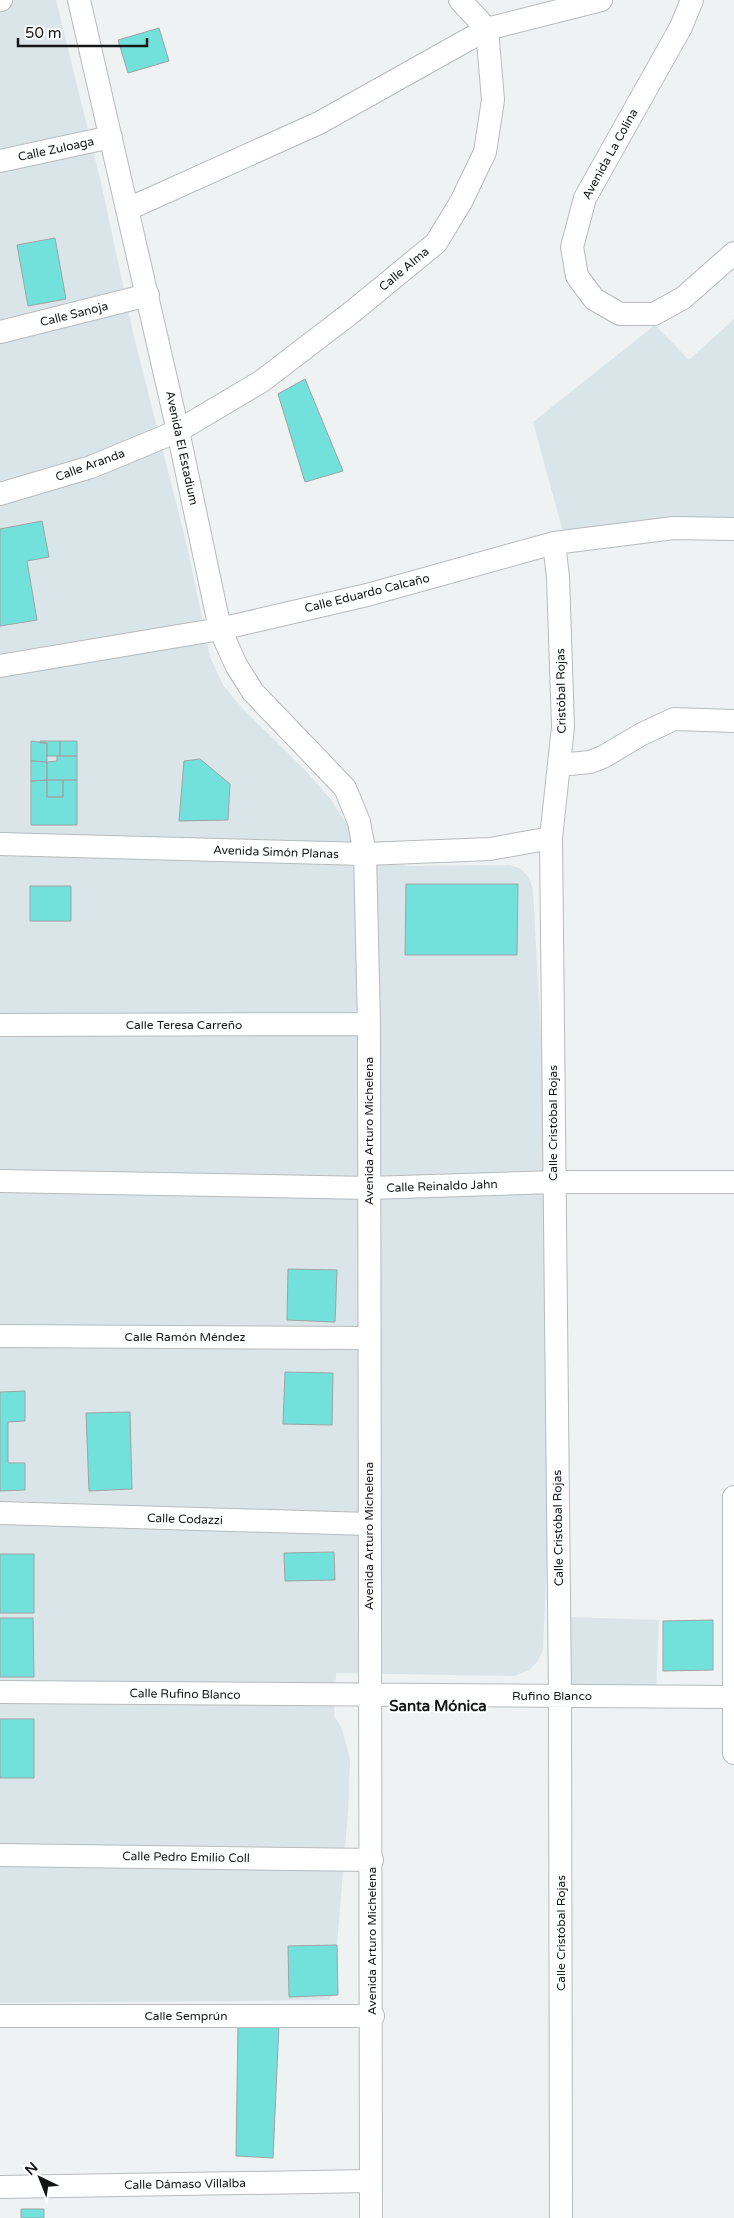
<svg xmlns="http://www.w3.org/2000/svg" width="734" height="2218" viewBox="0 0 734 2218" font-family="'Varela Round',sans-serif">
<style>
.built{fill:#d9e5e9}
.building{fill:#72e1db;stroke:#9fa3a3}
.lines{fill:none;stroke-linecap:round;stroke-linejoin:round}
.minor-casing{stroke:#b7bbbc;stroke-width:24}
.minor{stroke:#fff;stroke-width:22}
.labels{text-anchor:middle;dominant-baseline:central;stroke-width:4.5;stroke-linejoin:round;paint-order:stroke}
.street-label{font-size:12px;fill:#151717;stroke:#feffff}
.quarter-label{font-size:15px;font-weight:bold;fill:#151717;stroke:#feffff}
</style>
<rect width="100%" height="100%" fill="#eef2f3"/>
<!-- built -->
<path class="built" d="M0 0H56L102 187 134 337 188 550 210 657 223 685 243 709 304 769 332 801 346 823 406 866 510 865 521 869 529 878 533 889 544 1096 554 1390 543 1650 538 1661 529 1670 514 1676 336 1673 334 1716 341 1726 350 1759 348 1812 333 1993 329 2000 0 2003Z
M734 319V520L563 532 533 422 655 325 689 360Z
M566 1617 659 1620 656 1691 567 1688Z"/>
<!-- building -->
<path class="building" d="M159 28 169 61 128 73 118 40Z
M55 238 66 299 28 306 17 245Z
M305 379 343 471 305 482 278 394Z
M42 521 49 557 27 561 37 620 0 626V529Z
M31 741 47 743V762L31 761Z
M40 741H60V756H47V743H40Z
M60 741H77V756H60Z
M57 756H77V780H47V762L57 761Z
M200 759 230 784 228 820 179 821 184 761Z
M31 761 47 762V780L31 781Z
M47 780H63V797H47Z
M47 780V797H63V780H77V825H31V781Z
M406 884H518L517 955H405Z
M30 886H71V921H30Z
M288 1269 337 1270 335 1322 287 1320Z
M285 1372 333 1373 332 1425 283 1424Z
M25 1391V1421L8 1422V1463H25V1490L0 1491V1392Z
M130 1412 132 1489 89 1491 86 1413Z
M334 1552 335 1580 285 1581 284 1553Z
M0 1554H34V1613H0Z
M0 1618H33L34 1677H0Z
M713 1620V1670L663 1671V1621Z
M0 1719H34V1778H0Z
M337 1945 338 1995 289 1997 288 1946Z
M238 2023 279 2024 273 2158 236 2156Z
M21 2209H44V2218H21Z"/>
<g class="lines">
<defs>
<path id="minor" d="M0 0H1
M79 0 178 431 220 629 236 665 253 692 345 788 359 822 365 854 369 1024 371 2218
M692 0 681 27 585 198 572 247 577 276 594 299 620 314H654L683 298 734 253
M0 161 111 137
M128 209 319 123 487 29 601 0
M0 332 148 295
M0 494 91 467 178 431 262 381 352 312 436 243 461 202 485 152 493 100 487 29 460 0
M554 543 558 577 563 727 551 838 560 1696 561 2218
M0 666 220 629 367 595 554 543 674 528 734 529
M559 765 590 762 603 757 642 734 674 719 734 721
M0 844 365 854 490 849 551 838
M0 1025 369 1024
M0 1181 369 1188 554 1182H734
M0 1336 369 1338
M734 1497V1753
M0 1513 369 1524
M0 1692 734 1697
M0 1855 372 1860
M0 2016H373
M0 2187 371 2181"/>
</defs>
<!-- minor casing -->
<use href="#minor" class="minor-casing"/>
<!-- minor -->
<use href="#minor" class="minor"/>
</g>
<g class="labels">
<!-- street labels -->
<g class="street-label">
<text transform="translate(56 149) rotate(-12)">Calle Zuloaga</text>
<text transform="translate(610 154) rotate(-61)">Avenida La Colina</text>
<text transform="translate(404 269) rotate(-40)">Calle Alma</text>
<text transform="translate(74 314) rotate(-14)">Calle Sanoja</text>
<text transform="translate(182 448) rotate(78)">Avenida El Estadium</text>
<text transform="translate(90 465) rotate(-20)">Calle Aranda</text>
<text transform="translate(367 593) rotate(-14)">Calle Eduardo Calcaño</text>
<text transform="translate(561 691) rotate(-91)">Cristóbal Rojas</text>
<text transform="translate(276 852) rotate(2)">Avenida Simón Planas</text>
<text x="184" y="1025">Calle Teresa Carreño</text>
<text transform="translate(553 1123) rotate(-90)">Calle Cristóbal Rojas</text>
<text transform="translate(369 1131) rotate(-90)">Avenida Arturo Michelena</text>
<text transform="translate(442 1186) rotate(-2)">Calle Reinaldo Jahn</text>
<text x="185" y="1337">Calle Ramón Méndez</text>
<text transform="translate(185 1519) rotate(2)">Calle Codazzi</text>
<text transform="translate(558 1528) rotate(-91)">Calle Cristóbal Rojas</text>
<text transform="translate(369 1536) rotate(-90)">Avenida Arturo Michelena</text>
<text transform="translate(185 1694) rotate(1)">Calle Rufino Blanco</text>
<text x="552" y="1696">Rufino Blanco</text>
<text transform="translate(186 1857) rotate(1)">Calle Pedro Emilio Coll</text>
<text transform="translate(561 1933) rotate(-90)">Calle Cristóbal Rojas</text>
<text transform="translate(372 1941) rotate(-90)">Avenida Arturo Michelena</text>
<text x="186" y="2016">Calle Semprún</text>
<text transform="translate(185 2184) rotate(-1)">Calle Dámaso Villalba</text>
</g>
<!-- quarter labels -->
<g class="quarter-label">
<text x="438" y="1706">Santa Mónica</text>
</g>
</g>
<!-- north arrow -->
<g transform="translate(40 2178) rotate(317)" stroke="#feffff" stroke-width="4" paint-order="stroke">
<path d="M0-4L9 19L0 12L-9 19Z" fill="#151717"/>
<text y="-8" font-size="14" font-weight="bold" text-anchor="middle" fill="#151717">N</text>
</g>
<!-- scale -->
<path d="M18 38v8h129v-8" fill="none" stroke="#151717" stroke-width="2.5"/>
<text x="25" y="38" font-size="15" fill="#151717" stroke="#feffff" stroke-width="4" paint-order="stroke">50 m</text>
</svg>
